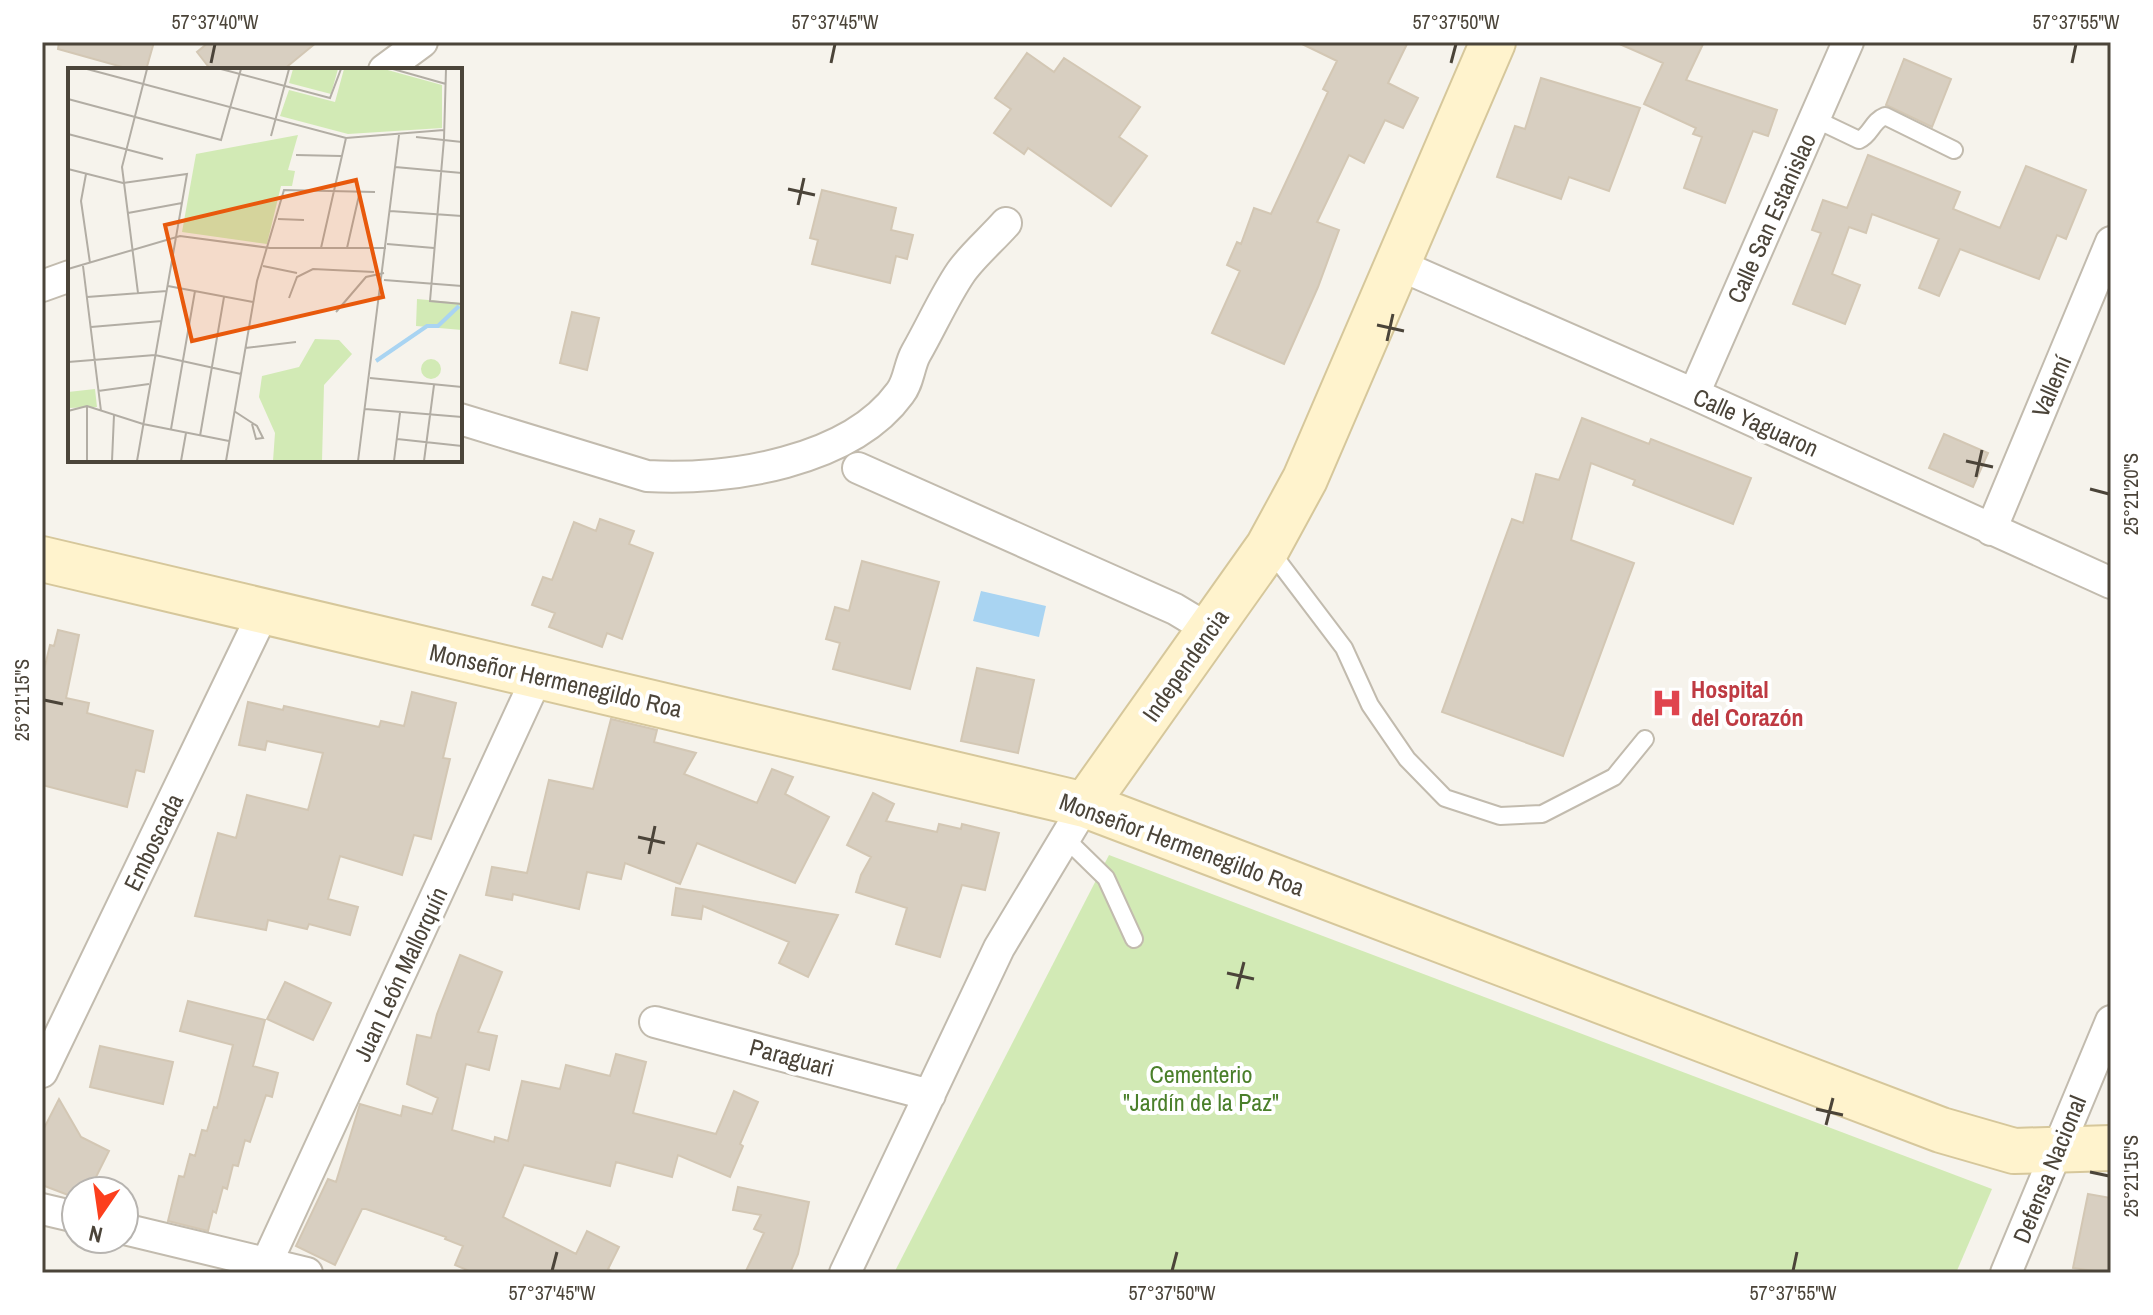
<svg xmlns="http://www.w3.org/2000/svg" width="2153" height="1315" viewBox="0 0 2153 1315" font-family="'Archivo Narrow',sans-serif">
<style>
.green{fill:#d2eab5}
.water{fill:#a9d4f2}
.building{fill:#d8cfc1;stroke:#d3c7b4;stroke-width:2}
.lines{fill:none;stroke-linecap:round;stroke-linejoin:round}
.lane-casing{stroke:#c2bbae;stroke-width:20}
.street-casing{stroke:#c2bbae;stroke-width:34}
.secondary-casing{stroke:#d6c79b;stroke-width:48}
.lane{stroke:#fff;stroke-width:16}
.street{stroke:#fff;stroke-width:30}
.secondary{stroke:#fff3cd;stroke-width:44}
.ticks{fill:none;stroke:#4b4439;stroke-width:3}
.labels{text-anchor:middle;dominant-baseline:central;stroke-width:8;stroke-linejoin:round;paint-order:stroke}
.street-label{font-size:24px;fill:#4b4439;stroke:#fff}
.health-label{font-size:24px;font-weight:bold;fill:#be3a42;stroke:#fff;text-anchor:start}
.park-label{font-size:24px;fill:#4a7f2a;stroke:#fff}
.inset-river{fill:none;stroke:#a9d4f2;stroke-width:4}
.inset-road{fill:none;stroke:#b2ada4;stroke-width:2}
.view{fill:#e8590c;fill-opacity:0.15;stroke:#e8590c;stroke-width:4}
.inset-edge{fill:none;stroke:#4b4439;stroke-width:4}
.neatline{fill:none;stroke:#4b4439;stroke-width:3}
.ticks-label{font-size:20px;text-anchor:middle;fill:#4b4439}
</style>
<rect width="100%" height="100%" fill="#f6f3ec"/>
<!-- green -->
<path class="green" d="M1109 855 1992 1189 1956 1273H894Z"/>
<!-- water -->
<path class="water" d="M981 591 1046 606 1039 637 973 621Z"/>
<!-- building -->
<path class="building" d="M59 42H154L146 70H133L58 49Z
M209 42H317L283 70H211L197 52Z
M1298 42H1408L1388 83 1418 98 1403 128 1385 120 1364 163 1349 155 1317 222 1339 230 1318 287 1284 364 1212 333 1240 271 1227 265 1237 242 1241 244 1254 208 1271 214 1328 92 1323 89 1337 61Z
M1615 42H1704L1686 80 1777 110 1768 136 1753 131 1725 203 1684 188 1702 137 1693 134 1696 128 1644 104 1663 63Z
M1027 53 1054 72 1064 58 1140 107 1119 137 1147 156 1111 206 1028 148 1024 154 994 133 1011 109 995 98Z
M1904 59 1951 79 1932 127 1886 105Z
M1541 78 1640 108 1609 191 1569 177 1561 199 1497 177 1515 126 1525 129Z
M1868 155 1960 192 1953 209 2000 228 2026 166 2086 190 2066 239 2057 235 2039 279 1960 249 1939 296 1919 288 1939 239 1872 214 1866 233 1849 227 1832 274 1860 285 1845 324 1793 304 1821 233 1812 230 1823 200 1847 208Z
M822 190 896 208 891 230 913 235 907 259 896 256 890 283 812 264 818 240 810 238Z
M572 312 599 318 587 370 560 363Z
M1582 418 1649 444 1651 439 1751 478 1733 524 1633 485 1635 480 1591 463 1571 540 1634 563 1563 756 1442 712 1512 519 1523 523 1536 474 1559 480Z
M1944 434 1988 453 1973 487 1929 468Z
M600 519 634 531 629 544 653 553 622 639 607 633 602 647 549 627 555 613 532 605 543 577 552 580 574 522 596 531Z
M862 561 939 582 910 689 833 669 840 643 826 639 835 607 849 611Z
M58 630 79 635 66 698 89 703 87 713 153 731 144 772 136 770 127 807 42 785V678L50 645 54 646Z
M977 668 1034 680 1018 753 961 741Z
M412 692 456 703 443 758 450 759 431 839 414 835 402 875 340 856 328 899 358 907 350 935 309 924 307 929 268 920 266 930 195 916 218 833 236 838 247 795 308 810 323 753 267 741 265 750 239 745 248 702 283 710 284 706 379 727 381 721 404 726Z
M611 719 657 730 654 742 696 753 684 774 757 803 772 769 793 777 785 794 829 817 795 883 697 843 680 884 625 863 621 879 587 872 579 909 513 894 512 900 486 895 492 867 527 873 549 780 593 789Z
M873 793 894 804 886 821 937 832 939 824 961 829 962 824 999 833 985 890 962 885 940 957 896 944 907 908 856 892 861 875 871 857 847 845Z
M676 888 838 915 808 977 779 963 789 942 703 906 701 919 672 915Z
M460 955 502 972 478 1032 497 1036 489 1070 466 1064 452 1130 494 1142 495 1137 508 1141 522 1081 560 1089 566 1065 610 1076 616 1054 646 1062 633 1113 716 1134 734 1091 758 1102 740 1144 743 1146 730 1177 678 1155 672 1177 616 1162 610 1186 524 1165 503 1217 576 1254 587 1231 619 1247 608 1269 616 1273H474L455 1265 463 1246 445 1239 446 1237 366 1209H362L335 1265 296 1246 328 1179 336 1182 360 1104 401 1116 403 1106 432 1114 438 1098 407 1084 417 1035 431 1038 437 1014Z
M285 982 331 1003 313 1040 267 1019Z
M188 1001 265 1020 253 1066 278 1073 272 1097 266 1095 250 1142 245 1140 238 1166 233 1165 227 1189 223 1187 216 1213 213 1211 208 1231 168 1221 179 1176 184 1177 190 1154 195 1156 202 1130 207 1131 214 1107 217 1108 233 1045 180 1031Z
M100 1046 173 1062 163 1104 90 1087Z
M59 1099 81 1137 109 1151 89 1191H76V1198L42 1185V1132Z
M738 1187 809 1202 798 1254 790 1273H745L764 1233 754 1229 761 1215 733 1210Z
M2088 1194 2111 1198V1260L2108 1273 2073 1268Z"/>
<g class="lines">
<defs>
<path id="lane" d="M1815 119 1859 140C1871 135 1872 121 1885 116L1954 150
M1269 549 1344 648 1370 705 1407 759 1445 798 1500 816 1542 814 1614 777 1645 739
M1065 838 1106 878 1134 939"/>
<path id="street" d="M384 70 422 42
M1399 265 1694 394 2111 583
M42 286 70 276
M1694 394 1848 42
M460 419 647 476C728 481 850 462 900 393 909 382 909 365 916 353 931 327 944 297 961 272 973 255 992 239 1006 223
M858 468 1175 609 1210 630
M1991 530 2111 242
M655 1022 930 1095
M42 1072 264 611
M42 1209 76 1217
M124 1229 307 1273
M262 1273 538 675
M845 1273 999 948 1085 805
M2006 1273 2111 1021"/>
<path id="secondary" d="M42 559 1085 805 1941 1130 2014 1151 2111 1148
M1085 805 1268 547 1305 479 1493 42"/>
</defs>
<!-- lane casing -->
<use href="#lane" class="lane-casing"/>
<!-- street casing -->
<use href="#street" class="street-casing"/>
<!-- secondary casing -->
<use href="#secondary" class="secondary-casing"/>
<!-- lane -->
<use href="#lane" class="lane"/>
<!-- street -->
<use href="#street" class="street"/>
<!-- secondary -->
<use href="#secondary" class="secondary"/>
</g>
<!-- ticks -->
<path class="ticks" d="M211 63 215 44M831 63 835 44M1451 63 1456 44M2072 63 2076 44M788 189 815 195M798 205 804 178M1377 325 1404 331M1387 341 1393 314M1966 461 1993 467M1976 477 1982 450M2090 489 2109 494M44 700 63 704M638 837 665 843M649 854 655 826M1227 973 1254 979M1237 989 1244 962M1816 1109 1843 1115M1826 1125 1833 1098M2090 1172 2109 1176M552 1271 557 1252M1172 1271 1177 1252M1793 1271 1797 1252"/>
<!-- icons -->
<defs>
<symbol id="hospital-bare" viewBox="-9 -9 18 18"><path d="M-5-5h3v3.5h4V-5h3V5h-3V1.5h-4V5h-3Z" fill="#e0444e" stroke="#fff" stroke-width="2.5" paint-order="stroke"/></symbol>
</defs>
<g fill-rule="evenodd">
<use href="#hospital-bare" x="1645" y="681" width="44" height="44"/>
</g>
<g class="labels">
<!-- street labels -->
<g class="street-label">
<text transform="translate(1771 218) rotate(-66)">Calle San Estanislao</text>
<text transform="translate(2051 386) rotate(-67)">Vallemí</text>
<text transform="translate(1756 422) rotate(24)">Calle Yaguaron</text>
<text transform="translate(1185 665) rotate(-55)">Independencia</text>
<text transform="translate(556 680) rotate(13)">Monseñor Hermenegildo Roa</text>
<text transform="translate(153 842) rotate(-64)">Emboscada</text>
<text transform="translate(1182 844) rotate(20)">Monseñor Hermenegildo Roa</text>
<text transform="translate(400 974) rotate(-65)">Juan León Mallorquín</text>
<text transform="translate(792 1057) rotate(15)">Paraguari</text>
<text transform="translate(2049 1169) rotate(-68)">Defensa Nacional</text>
</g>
<!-- health labels -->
<g class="health-label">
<text x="1691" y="689">Hospital<tspan x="1691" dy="28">del Corazón</tspan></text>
</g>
<!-- park labels -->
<g class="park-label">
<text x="1201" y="1074">Cementerio<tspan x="1201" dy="28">"Jardín de la Paz"</tspan></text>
</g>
</g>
<!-- overview -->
<g transform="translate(68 68)">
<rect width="394" height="394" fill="#f6f3ec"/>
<path d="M225 1H270L263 26 221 15ZM276 1H316L374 17V60L280 66 212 48 221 22 267 34ZM230 67 220 102 227 103 224 118H213L199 176 114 164 128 86ZM349 231 394 235V262L348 258ZM247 271 271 272 284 286 256 317 254 393H205L207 365 191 329 194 308 231 299ZM353 301a10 10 0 1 1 20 0a10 10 0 1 1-20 0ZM27 321 29 339 0 340V324Z" fill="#d2eab5"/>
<path class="inset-river" d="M308 293 359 258H370L391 238"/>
<path class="inset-road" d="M19 1 278 70 376 62M153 1 262 30 273 1M325 1 378 16M0 31 153 72 173 1M0 66 95 91M203 68 221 1M348 69 394 74M376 71 362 233 394 236M376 71 378 1M228 87 273 88M327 99 394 105M0 101 55 115 119 106 69 393M18 106 13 133 22 195M322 143 394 148M60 145 114 135M210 151 236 152M319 176 366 180M253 180 278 70M279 180 292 123M15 198 33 343M195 198 229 205M0 201 112 168 202 180H318M316 212 394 218M100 218 185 234M70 225 54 99 79 1M19 229 99 223M221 230 229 209 245 201 306 204M268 244 298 209 316 205M23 259 94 253M177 280 228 274M0 294 87 287 173 306M302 310 394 319M30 323 81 316M19 338V393M297 341 394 349M0 343 19 338 75 356 161 373M166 343 189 358 195 370 188 371 184 356M103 361 127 223M132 368 156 229M329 371 394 378M44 393 46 347M113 393 118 365M158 393 189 213 216 122 307 124M290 393 331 67M326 393 332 345M356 393 366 317"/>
<path class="view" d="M288 112 315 229 124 273 97 157Z"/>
<rect width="394" height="394" class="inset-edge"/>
</g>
<!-- border -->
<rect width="2153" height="1315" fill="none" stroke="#ffffff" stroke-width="88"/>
<!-- north arrow -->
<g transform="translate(100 1215) rotate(193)"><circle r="38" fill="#ffffff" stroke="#b7b4b0" stroke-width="2"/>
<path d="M0-6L14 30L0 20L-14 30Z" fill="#fc3f1d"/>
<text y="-12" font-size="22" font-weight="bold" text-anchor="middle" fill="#4b4439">N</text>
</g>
<rect x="44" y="44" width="2065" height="1227" class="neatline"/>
<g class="ticks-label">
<text x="215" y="29">57°37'40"W</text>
<text x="835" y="29">57°37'45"W</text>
<text x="1456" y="29">57°37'50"W</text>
<text x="2076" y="29">57°37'55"W</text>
<text transform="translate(2131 494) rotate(-90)" y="7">25°21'20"S</text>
<text transform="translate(22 700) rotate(-90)" y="7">25°21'15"S</text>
<text transform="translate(2131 1176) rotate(-90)" y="7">25°21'15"S</text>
<text x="552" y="1300">57°37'45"W</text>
<text x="1172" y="1300">57°37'50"W</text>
<text x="1793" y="1300">57°37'55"W</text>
</g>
</svg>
